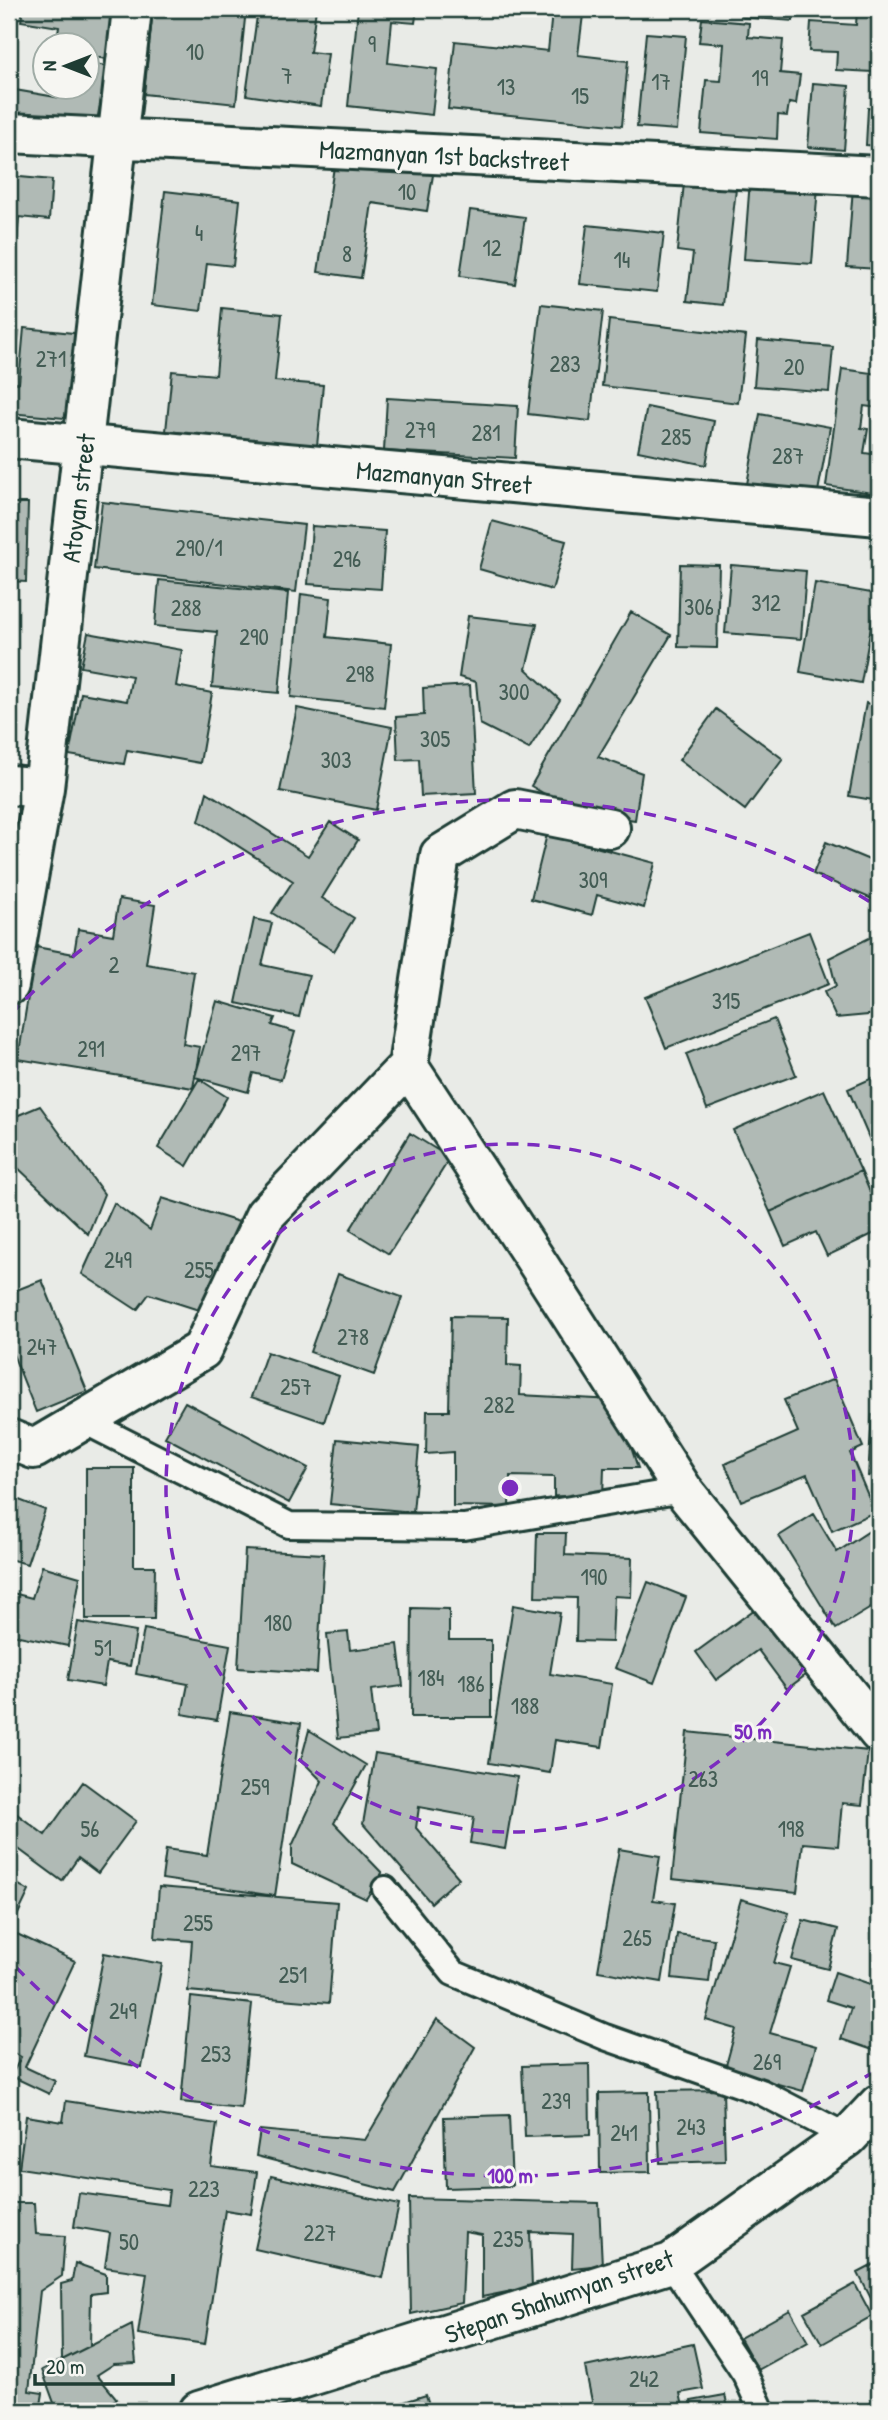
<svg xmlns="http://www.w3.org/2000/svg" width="888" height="2420" viewBox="0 0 888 2420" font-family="'Patrick Hand',sans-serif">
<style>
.building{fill:#b0bab5;stroke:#1f3d34;stroke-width:2}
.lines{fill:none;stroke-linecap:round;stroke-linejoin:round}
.service-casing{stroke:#1f3d34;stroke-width:30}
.minor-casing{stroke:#1f3d34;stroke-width:44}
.service{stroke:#f6f6f2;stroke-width:24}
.minor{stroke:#f6f6f2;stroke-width:38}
.ring{fill:none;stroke:#7b2cbf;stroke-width:3.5;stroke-dasharray:12 9}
.labels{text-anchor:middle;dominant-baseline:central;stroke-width:6;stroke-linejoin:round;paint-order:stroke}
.number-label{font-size:23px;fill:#435c54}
.street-label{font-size:26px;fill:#1f3d34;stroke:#f6f6f2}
.centre{fill:#7b2cbf;stroke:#f6f6f2;stroke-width:3.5}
.ring-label{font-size:21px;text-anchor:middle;font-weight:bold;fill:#7b2cbf;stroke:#f6f6f2;stroke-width:6;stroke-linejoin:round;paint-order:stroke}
</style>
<rect width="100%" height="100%" fill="#e9ebe7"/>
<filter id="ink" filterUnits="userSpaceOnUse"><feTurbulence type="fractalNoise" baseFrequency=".0143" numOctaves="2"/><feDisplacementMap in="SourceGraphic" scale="14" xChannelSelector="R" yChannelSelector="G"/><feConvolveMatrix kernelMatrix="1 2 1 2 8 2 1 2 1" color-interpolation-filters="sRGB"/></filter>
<g filter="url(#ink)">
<!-- building -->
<path class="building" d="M23 9H115L107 59 88 56V46H56L59 27 21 21Z
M153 9H246L236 104 144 94Z
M258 9H316L310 52 328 54 321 106 246 95Z
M358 9H417L415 23 392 21 388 63 437 69 432 115 348 106Z
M742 9H793V21L741 17Z
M857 9H879V55H874L873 72 836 70 837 52 809 51 811 22 856 25Z
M552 12 583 15 578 55 628 61 622 126 448 109 455 41 548 51Z
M702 19 749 23 748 37 783 40 780 73 800 75 796 104 789 103 787 116 778 115 777 139 701 133 706 80 721 81 724 44 699 42Z
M646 33 686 36 677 130 637 127Z
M88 63 107 66 95 132 9 117V89L62 98 63 88H88Z
M813 83 849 86 844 150 808 147Z
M868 108 879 109V146L866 145Z
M335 160 433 175 427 211 372 203 361 278 318 272Z
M9 176 52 180 49 220 19 217 16 257H9Z
M750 180 818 186 812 264 744 259Z
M684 183 736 189 723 305 687 301 693 253 677 251Z
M853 187 879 189V269L847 267Z
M165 191 240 200 233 266 207 263 201 311 152 305Z
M470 210 525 217 515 284 460 276Z
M587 225 664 233 657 292 580 284Z
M541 304 603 311 590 421 528 414Z
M222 308 282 314 275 381 323 385 317 446 166 431 172 371 216 375Z
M609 320 746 336 738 403 602 386Z
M24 328 83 334 75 419 9 413V383H19Z
M878 328H879V366L874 365Z
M9 331 19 332 14 378 9 377Z
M758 340 833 347 829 392 754 386Z
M842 369 879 374V408L864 406 861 428 868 429 864 453 879 455V494L826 486Z
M387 398 518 406 515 458 384 451Z
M647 407 714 421 706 465 638 451Z
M760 414 830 427 817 497 747 484Z
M102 502 304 525 296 592 94 569Z
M9 503H28L26 582 9 581Z
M492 521 566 541 552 590 479 569Z
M312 526 385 531 381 589 308 584Z
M680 564 719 565 717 648 678 647Z
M731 565 806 571 801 639 725 633Z
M159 580 288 593 279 693 212 687 217 632 155 626Z
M815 583 877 594 861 683 800 672Z
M301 594 331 598 327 637 391 644 384 707 291 697Z
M631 612 671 635 598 757 642 773 635 820 571 809 531 786Z
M468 616 537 624 526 669 560 700 529 749 480 724 476 682 459 677Z
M88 633 182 650 176 686 212 693 200 763 127 750 124 764 69 755 81 693 127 701 132 676 81 667Z
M470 685 476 793 421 796 419 759 398 760 396 717 424 715 423 688Z
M866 703 879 706V801L849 796Z
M297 708 392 727 376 810 280 791Z
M716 709 783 759 745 810 679 760Z
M207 792 308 856 330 822 358 840 322 898 354 918 334 951 272 913 293 881 199 821Z
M547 834 655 863 644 908 597 895 592 915 531 899Z
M826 842 879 864V902L813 874Z
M119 899 155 905 146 964 194 972 183 1044 200 1047 193 1088 18 1059 36 947 74 954 78 929 113 935Z
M254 919 272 923 262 965 309 975 299 1017 236 1003Z
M809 932 829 984 666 1048 645 997Z
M879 933V1014L836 1018 824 992 836 986 829 958Z
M217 1001 275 1018 272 1025 295 1032 281 1080 253 1073 248 1092 195 1077Z
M774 1019 796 1075 707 1109 686 1054Z
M879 1075V1158L878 1159 848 1089Z
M199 1079 227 1097 187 1166 158 1148Z
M824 1090 861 1171 770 1212 733 1130Z
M40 1106 104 1194 88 1234 16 1166 9 1170V1119Z
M410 1133 450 1158 389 1254 350 1230Z
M861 1171 879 1213V1231L827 1256 816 1232 785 1246 770 1212Z
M162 1198 242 1223 211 1314 149 1294 137 1310 82 1274 114 1203 150 1230Z
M338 1274 402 1297 374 1375 310 1352Z
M42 1280 87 1391 36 1412 9 1344V1293Z
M451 1316 508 1317 507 1365 521 1366 520 1395 615 1400 638 1468H604L603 1497 554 1496V1477L510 1476 509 1507 453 1506V1452L426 1454 427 1411H449Z
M267 1352 339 1376 324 1422 251 1397Z
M834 1379 863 1447 850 1453 875 1512 832 1531 807 1474 741 1501 725 1464 798 1432 784 1400Z
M185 1402 308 1468 289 1503 165 1437Z
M872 1415 879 1416V1477L868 1476Z
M337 1439 419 1447 413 1512 330 1504Z
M86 1468H134V1566H155L154 1619H86Z
M9 1496 45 1510 27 1564 9 1559Z
M814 1514 837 1552 877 1526 879 1529V1603L836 1629 779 1536Z
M537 1533H566L565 1555 632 1558 631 1597 614 1596 612 1642 576 1641 577 1598 535 1597Z
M245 1550 324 1554 317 1673 238 1668Z
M42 1566 80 1577 68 1646 9 1634V1592L32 1598Z
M648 1582 686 1597 654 1683 615 1668Z
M762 1604 811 1671 787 1689 758 1650 716 1680 696 1652Z
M513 1605 560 1613 550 1674 612 1684 602 1747 555 1740 550 1773 489 1763Z
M412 1608 449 1609V1640H491V1717H411Z
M78 1622 136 1632 130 1666 107 1662 103 1686 68 1680Z
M144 1629 230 1645 217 1720 182 1714 188 1684 136 1674Z
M348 1632 350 1650 398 1644 403 1686 371 1690 376 1734 338 1738 327 1634Z
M230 1712 301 1723 275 1896 162 1879 166 1849 207 1855Z
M309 1730 366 1765 334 1823 382 1873 366 1899 292 1864V1846L322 1781 301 1760Z
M687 1732 868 1751 862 1805 842 1803 838 1846 803 1843 797 1892 672 1879Z
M375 1753 517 1777 505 1849 470 1843 474 1817 419 1807 416 1828 459 1878 431 1903 363 1824Z
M83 1782 136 1821 98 1873 78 1858 62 1881 9 1842V1808L45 1835Z
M619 1849 660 1856 653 1900 675 1903 662 1982 598 1971Z
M9 1879 29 1891 9 1933Z
M159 1887 337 1902 329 2003 188 1991 192 1941 155 1938Z
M741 1899 789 1913 774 1963 790 1967 770 2033 816 2046 803 2091 725 2069 736 2029 706 2020Z
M803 1920 838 1929 828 1969 792 1960Z
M17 1934 75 1961 25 2067 55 2081 49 2094 11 2076 21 2057 9 2051V1952Z
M677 1934 714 1939 709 1982 672 1978Z
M104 1953 162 1964 142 2067 84 2056Z
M835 1972 879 1987V2052L841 2039 851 2008 826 2000Z
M191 1997 252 2004 241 2108 181 2102Z
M437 2019 475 2047 395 2192 256 2156 260 2130 365 2140Z
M589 2064 590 2135 525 2137 522 2066Z
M723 2090 725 2161 660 2163 657 2091Z
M649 2092 650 2172 600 2173 599 2093Z
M66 2101 217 2124 211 2166 257 2172 251 2214 225 2210 205 2344 138 2334 147 2273 105 2267 110 2233 74 2227 79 2193 167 2205 169 2190 19 2168 26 2116 63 2122Z
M509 2115 512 2186 446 2188 444 2117Z
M271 2176 399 2205 383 2278 255 2249Z
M409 2198 599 2203 602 2265 572 2268 573 2234 530 2232 532 2287 482 2297V2235L465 2232 462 2303 411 2314Z
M9 2203H34L36 2234 65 2236 62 2276 40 2291 29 2391 43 2393 40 2411H9V2348L13 2321 9 2320Z
M879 2262V2314L858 2273Z
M75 2263 106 2274V2292L91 2294 90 2346 62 2360 61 2284 72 2281Z
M855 2284 872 2316 822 2344 804 2312Z
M790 2310 808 2342 758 2370 740 2338Z
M132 2325 136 2363 114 2364 97 2375 117 2399 94 2411H57L42 2370Z
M693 2344 703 2389 680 2393 684 2411H594L585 2367Z
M426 2395 431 2411H403L401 2403Z
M725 2395 729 2411H693L691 2401Z"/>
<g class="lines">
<defs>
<path id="service" d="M84 1421 289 1525 464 1527 683 1490
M385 1889 453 1973 605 2037 761 2092 848 2137
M671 2263 745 2374 762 2411"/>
<path id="minor" d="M9 133 879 176
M9 438 879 516
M9 785 44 788
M9 985 44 788 132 9
M408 1066 533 1256 683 1490 879 1733
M9 1439 34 1449 202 1350 265 1215 408 1066 440 855 515 809 610 828
M199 2411 671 2263 848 2137 879 2104"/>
</defs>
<!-- service casing -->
<use href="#service" class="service-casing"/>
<!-- minor casing -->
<use href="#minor" class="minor-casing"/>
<!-- service -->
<use href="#service" class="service"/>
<!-- minor -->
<use href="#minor" class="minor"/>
</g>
</g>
<!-- distance rings -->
<g class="ring">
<circle cx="510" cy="1488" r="344"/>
<path d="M875 2071A688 688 0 0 1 11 1962M11 1014A688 688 0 0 1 875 905"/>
</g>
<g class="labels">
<!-- number labels -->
<g class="number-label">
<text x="372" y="43">9</text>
<text x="195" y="51">10</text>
<text x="287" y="75">7</text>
<text x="760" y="77">19</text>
<text x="661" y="81">17</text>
<text x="506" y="86">13</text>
<text x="580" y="95">15</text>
<text x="407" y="191">10</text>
<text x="199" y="232">4</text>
<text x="492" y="247">12</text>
<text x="347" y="253">8</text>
<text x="622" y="259">14</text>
<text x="51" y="358">271</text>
<text x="565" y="363">283</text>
<text x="794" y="366">20</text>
<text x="420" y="429">279</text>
<text x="486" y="432">281</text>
<text x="676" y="436">285</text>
<text x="788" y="455">287</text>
<text x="199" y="547">290/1</text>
<text x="347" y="558">296</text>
<text x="766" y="602">312</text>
<text x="699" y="606">306</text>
<text x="186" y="607">288</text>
<text x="254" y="636">290</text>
<text x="360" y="673">298</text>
<text x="514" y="691">300</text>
<text x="435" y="738">305</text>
<text x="336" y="759">303</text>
<text x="593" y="879">309</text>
<text x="114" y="964">2</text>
<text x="726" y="1000">315</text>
<text x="91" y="1048">291</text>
<text x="246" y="1052">297</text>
<text x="118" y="1259">249</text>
<text x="199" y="1269">255</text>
<text x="353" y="1336">278</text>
<text x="42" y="1346">247</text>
<text x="296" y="1386">257</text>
<text x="499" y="1404">282</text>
<text x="594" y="1576">190</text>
<text x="278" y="1622">180</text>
<text x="103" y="1647">51</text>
<text x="431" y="1677">184</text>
<text x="471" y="1683">186</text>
<text x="525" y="1705">188</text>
<text x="703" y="1778">263</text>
<text x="255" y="1786">259</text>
<text x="90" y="1828">56</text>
<text x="791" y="1828">198</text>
<text x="198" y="1922">255</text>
<text x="637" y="1937">265</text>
<text x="293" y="1974">251</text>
<text x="123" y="2010">249</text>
<text x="216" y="2053">253</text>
<text x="767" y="2061">269</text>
<text x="556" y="2100">239</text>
<text x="691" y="2126">243</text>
<text x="624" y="2132">241</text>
<text x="204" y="2188">223</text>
<text x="320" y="2232">227</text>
<text x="508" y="2238">235</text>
<text x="129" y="2241">50</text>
<text x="644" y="2378">242</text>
</g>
<!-- street labels -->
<g class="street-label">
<text transform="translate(444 155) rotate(3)">Mazmanyan 1st backstreet</text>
<text transform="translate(444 477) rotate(5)">Mazmanyan Street</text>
<text transform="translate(78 498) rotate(-83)">Atoyan street</text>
<text transform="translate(559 2296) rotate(-19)">Stepan Shahumyan street</text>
</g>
</g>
<circle cx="510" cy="1488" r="10" class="centre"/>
<g class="ring-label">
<text x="753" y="1739">50 m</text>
<text x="510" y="2183">100 m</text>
</g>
<!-- margin -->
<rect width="888" height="2420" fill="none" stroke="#f6f6f2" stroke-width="35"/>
<rect x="18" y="18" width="853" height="2385" fill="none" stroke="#1f3d34" stroke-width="2.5" filter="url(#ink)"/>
<!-- north arrow -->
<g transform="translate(66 66) rotate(270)"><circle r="33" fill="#f6f6f2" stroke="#a0aca6" stroke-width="2"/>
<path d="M0-5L12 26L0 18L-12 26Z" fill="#1f3d34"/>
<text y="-10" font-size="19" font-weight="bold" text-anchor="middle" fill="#1f3d34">N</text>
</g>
<!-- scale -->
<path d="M35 2374v10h138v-10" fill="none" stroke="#1f3d34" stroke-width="3.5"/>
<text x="46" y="2374" font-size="21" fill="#1f3d34" stroke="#f6f6f2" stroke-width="5" paint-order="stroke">20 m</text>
</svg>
